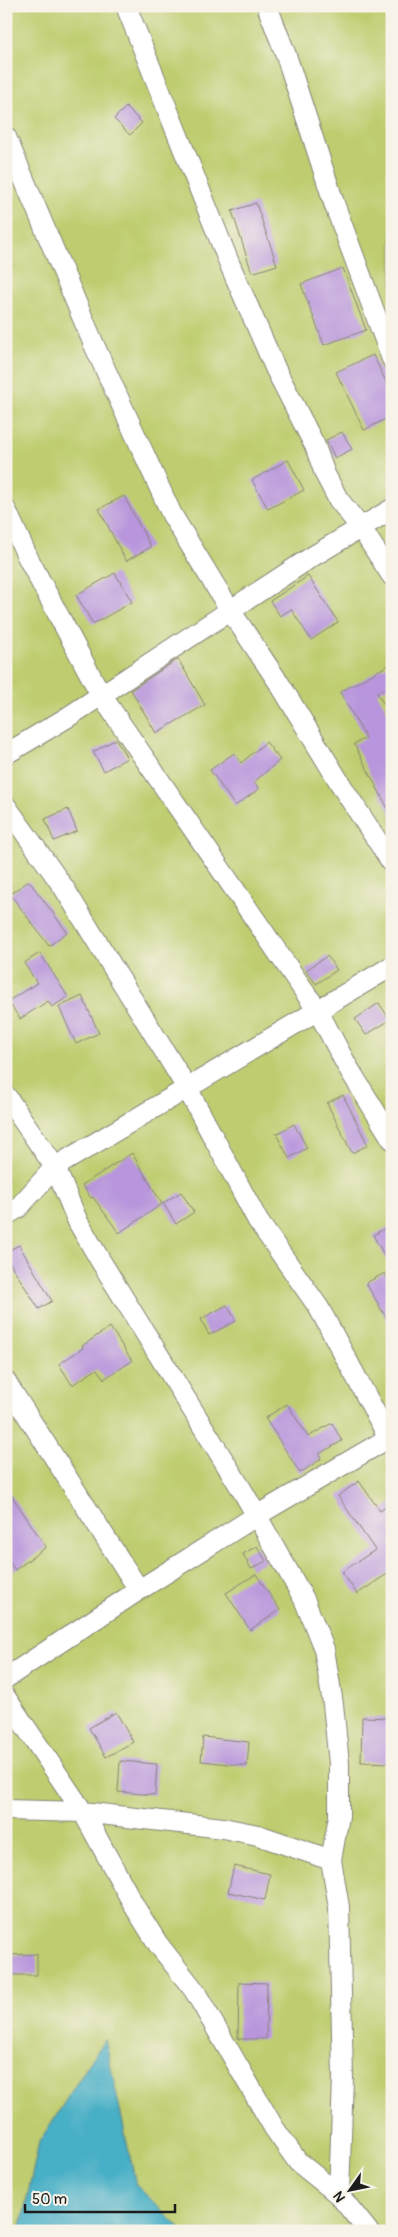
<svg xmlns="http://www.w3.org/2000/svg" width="398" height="2237" viewBox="0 0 398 2237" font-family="Pangolin,sans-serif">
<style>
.green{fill:#bfcd6f;stroke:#6e7446}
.water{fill:#47afc6;stroke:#326671}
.building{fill:#b895dc}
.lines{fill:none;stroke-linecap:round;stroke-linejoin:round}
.minor-casing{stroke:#868276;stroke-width:22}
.minor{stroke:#fff;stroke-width:20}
</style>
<rect width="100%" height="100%" fill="#f7f3e8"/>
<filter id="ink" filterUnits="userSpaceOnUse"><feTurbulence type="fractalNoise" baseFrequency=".02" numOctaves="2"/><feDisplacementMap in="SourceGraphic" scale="10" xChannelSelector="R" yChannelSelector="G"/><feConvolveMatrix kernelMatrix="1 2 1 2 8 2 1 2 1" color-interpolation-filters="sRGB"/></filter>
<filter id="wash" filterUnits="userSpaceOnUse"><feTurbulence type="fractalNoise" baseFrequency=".0096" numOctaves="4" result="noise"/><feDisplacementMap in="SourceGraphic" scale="20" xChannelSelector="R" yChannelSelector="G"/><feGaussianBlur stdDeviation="1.12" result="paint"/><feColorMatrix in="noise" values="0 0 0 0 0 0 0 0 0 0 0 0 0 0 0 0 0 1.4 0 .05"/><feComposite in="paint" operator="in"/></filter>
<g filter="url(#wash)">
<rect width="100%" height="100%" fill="#f1e7cf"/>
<!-- green -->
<path class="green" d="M6 6H392V2231H6Z"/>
<!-- water -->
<path class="water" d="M105 2039 136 2185 183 2231H20L39 2142Z"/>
<g id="blocks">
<!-- building -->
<path class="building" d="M126 107 142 123 130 135 114 119Z
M256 203 277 265 252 273 232 211Z
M343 268 366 330 324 345 301 284Z
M373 355 392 394V416L364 430 336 372Z
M342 432 352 449 335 458 326 440Z
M288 460 304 490 268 509 252 480Z
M124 496 151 547 126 561 99 509Z
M115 573 132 602 93 624 76 595Z
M308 576 338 622 311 640 291 609 280 616 270 601Z
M178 659 205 705 156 733 131 690Z
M392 663V685L377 693 392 718V816L354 744 366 738 340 692Z
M116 739 127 758 104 771 93 752Z
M266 742 280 760 254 782 259 789 235 806 210 770 234 753 241 763Z
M68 809 77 831 54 841 45 819Z
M29 881 67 932 49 946 10 894Z
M40 953 68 997 52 1007 48 1001 20 1019 8 1001 37 983 24 963Z
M327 956 337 970 316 984 306 970Z
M82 996 99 1033 76 1044 59 1007Z
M379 1003 390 1020 366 1035 355 1019Z
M343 1095 368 1145 352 1153 327 1103Z
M294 1124 307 1148 289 1158 276 1134Z
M132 1153 162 1204 119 1233 93 1197 91 1198 82 1185Z
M181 1192 194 1212 176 1224 163 1203Z
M392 1225V1270L373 1235Z
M19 1245 52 1301 39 1309 6 1257V1252Z
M385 1273 392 1285V1328L366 1283Z
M227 1305 236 1321 209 1335 201 1319Z
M110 1327 132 1361 104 1379 97 1369 72 1385 59 1364 83 1348 82 1346Z
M287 1404 308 1437 332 1423 342 1441 319 1454 321 1459 300 1473 265 1418Z
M359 1481 380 1511 392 1503V1574L390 1572 357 1594 342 1572 375 1550 338 1496Z
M6 1487 46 1547 15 1570 6 1558Z
M257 1546 266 1561 251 1569 243 1554Z
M256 1574 280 1610 250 1630 226 1593Z
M116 1712 133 1742 106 1757 89 1728Z
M362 1717 392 1718V1763L361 1762Z
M203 1737 249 1742 247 1766 201 1761Z
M120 1761 157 1764 155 1795 118 1792Z
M234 1866 270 1874 265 1900 228 1892Z
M37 1954V1975H11V1955Z
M239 1982 267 1983 266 2039H238Z"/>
</g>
</g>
<g filter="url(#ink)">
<use href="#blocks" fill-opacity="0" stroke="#868276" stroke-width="1"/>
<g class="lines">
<defs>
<path id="minor" d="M126 6 230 265 276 370 315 446 325 474 338 499 361 528 392 576
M267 6 286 55 335 206 392 359
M6 137 95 347 172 515 230 610 281 686 346 793 392 863
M6 510 28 558 101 695 318 1011 346 1064 392 1139
M6 754 68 717 310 558 392 509
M6 806 64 888 187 1088 258 1221 319 1308 392 1444
M6 1096 55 1167 78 1222 100 1260 242 1490 304 1599 324 1649 333 1704 339 1764V1816L331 1860 339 1907 343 2077 339 2195
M6 1215 18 1208 55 1167 392 966
M6 1382 139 1590
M6 1678 139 1590 256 1516 392 1436
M6 1698 83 1812 136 1909 158 1944 194 1990 274 2128 298 2162 339 2195 368 2231
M6 1810 83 1812 223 1828 258 1835 331 1860"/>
</defs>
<!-- minor casing -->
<use href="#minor" class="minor-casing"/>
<!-- minor -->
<use href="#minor" class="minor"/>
</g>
</g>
<!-- margin -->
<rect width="398" height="2237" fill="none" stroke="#f7f3e8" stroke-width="25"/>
<!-- north arrow -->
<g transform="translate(350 2190) rotate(237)" stroke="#f7f3e8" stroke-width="4" paint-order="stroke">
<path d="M0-4L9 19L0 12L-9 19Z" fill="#1c1c1c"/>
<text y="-8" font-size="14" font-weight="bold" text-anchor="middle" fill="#1c1c1c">N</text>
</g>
<!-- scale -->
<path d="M25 2204v8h150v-8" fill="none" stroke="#1c1c1c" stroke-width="2.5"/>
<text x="32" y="2204" font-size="15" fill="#1c1c1c" stroke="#f7f3e8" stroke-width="4" paint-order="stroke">50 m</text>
</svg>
